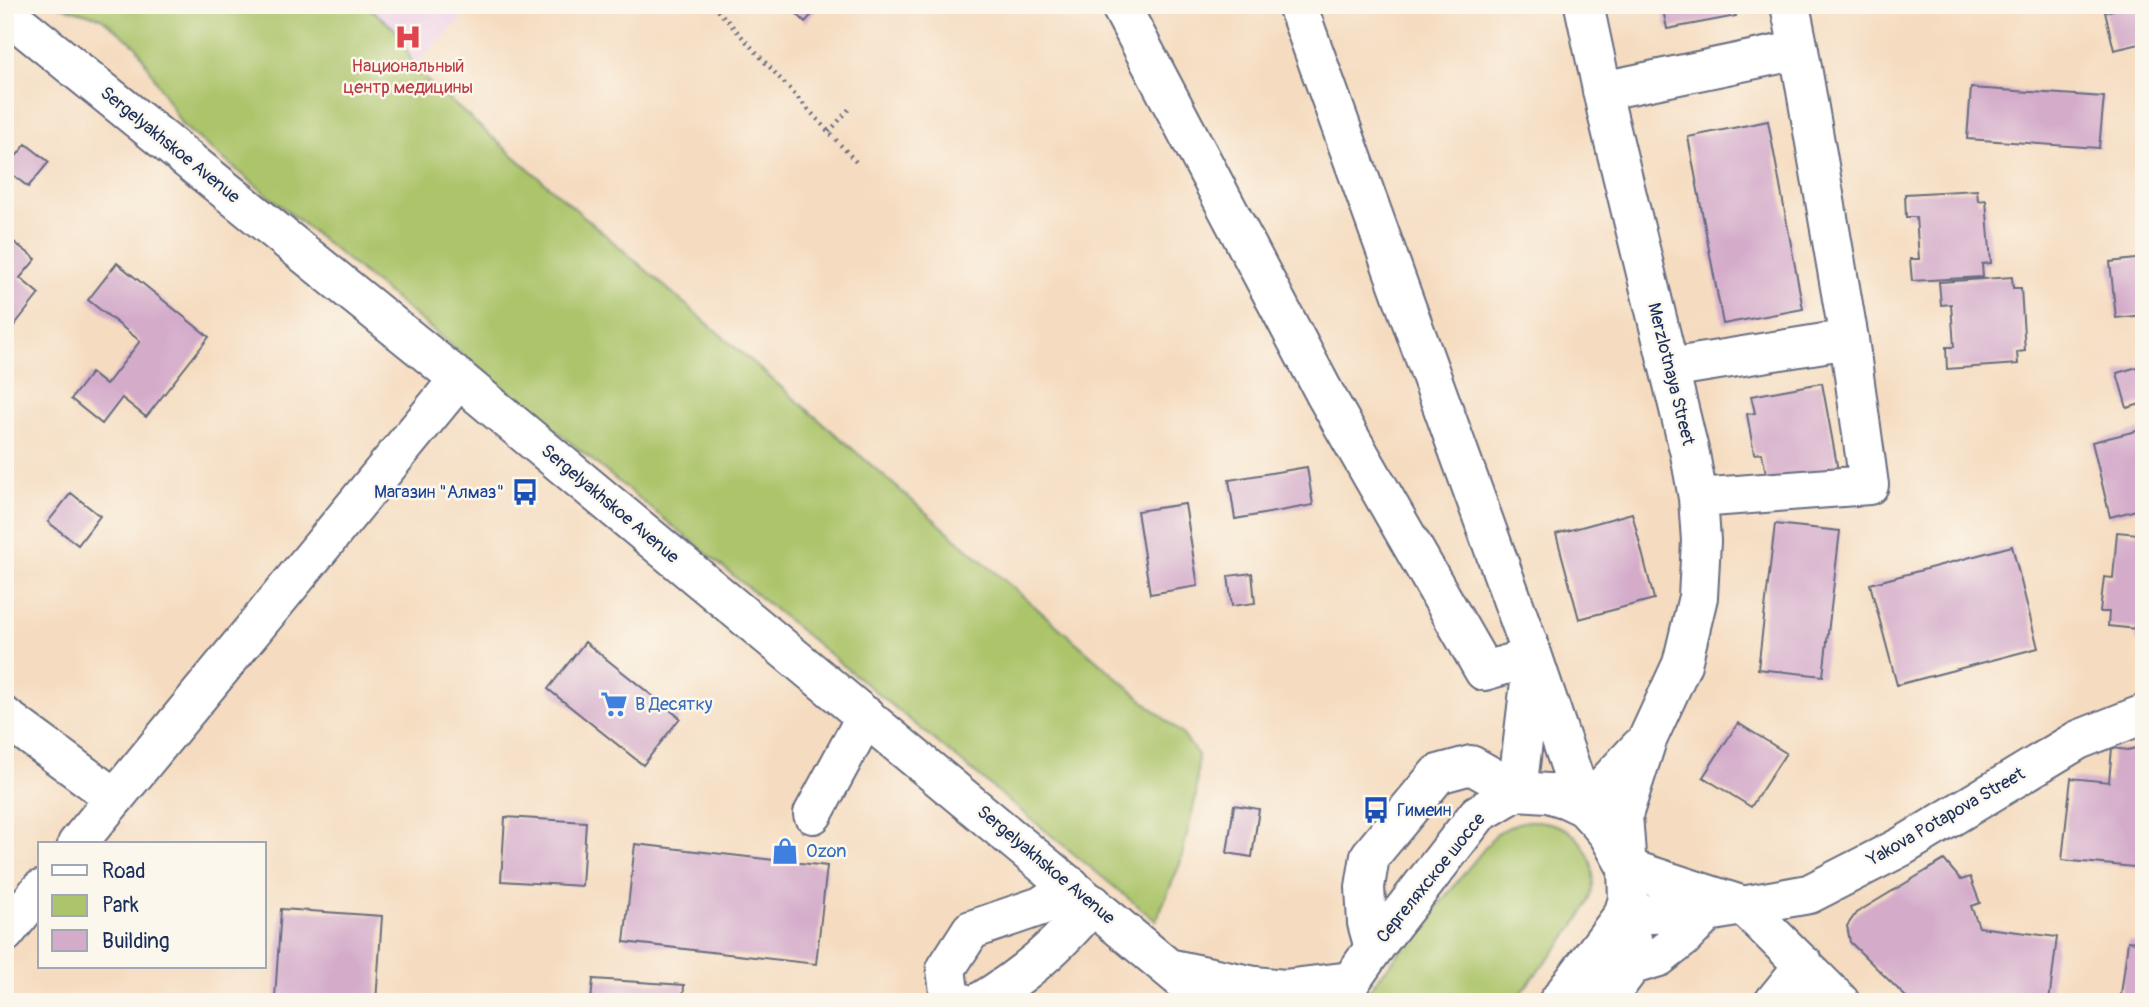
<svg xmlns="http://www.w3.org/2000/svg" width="2149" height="1007" viewBox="0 0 2149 1007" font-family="Pangolin,sans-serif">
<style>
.built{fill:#edd0e8}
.green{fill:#acc46a;stroke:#647a64;stroke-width:2}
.building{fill:#d4acca}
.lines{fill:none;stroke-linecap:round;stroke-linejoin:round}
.minor-casing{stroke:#676c80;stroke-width:42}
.major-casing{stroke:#676c80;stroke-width:42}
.path{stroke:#676c80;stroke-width:4.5;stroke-dasharray:2 5;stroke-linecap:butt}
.minor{stroke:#fff;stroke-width:38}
.major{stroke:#fff;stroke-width:38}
.labels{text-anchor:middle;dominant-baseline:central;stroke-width:5;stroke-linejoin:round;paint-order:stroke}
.health-label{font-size:18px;fill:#be3a42;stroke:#fbf7ec}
.street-label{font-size:18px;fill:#1b2f5e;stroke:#fbf7ec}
.transit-label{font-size:18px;fill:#164399;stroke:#fbf7ec;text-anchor:end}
.shop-label{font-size:18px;fill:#366cbe;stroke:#fbf7ec;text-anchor:start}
</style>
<rect width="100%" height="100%" fill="#fbf7ec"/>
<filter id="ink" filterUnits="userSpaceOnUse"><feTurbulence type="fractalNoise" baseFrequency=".0143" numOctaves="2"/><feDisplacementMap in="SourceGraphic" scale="14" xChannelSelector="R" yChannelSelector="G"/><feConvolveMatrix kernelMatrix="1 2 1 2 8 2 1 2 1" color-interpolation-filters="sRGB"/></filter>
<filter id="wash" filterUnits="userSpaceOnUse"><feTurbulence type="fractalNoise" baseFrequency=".00686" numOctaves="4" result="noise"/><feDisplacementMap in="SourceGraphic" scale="28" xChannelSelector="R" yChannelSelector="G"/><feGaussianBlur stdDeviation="1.57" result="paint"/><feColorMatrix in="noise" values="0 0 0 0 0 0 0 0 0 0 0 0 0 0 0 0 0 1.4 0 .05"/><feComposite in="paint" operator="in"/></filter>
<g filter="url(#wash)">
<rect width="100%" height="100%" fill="#f5dcc0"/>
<!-- built -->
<path class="built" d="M335 5H475L411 69Z"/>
<!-- green -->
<path class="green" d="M55 5H366L397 31 417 72 1182 734 1198 755 1196 796 1180 864 1156 921 182 125 136 46 101 18Z
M1529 821C1551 820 1572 828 1584 847 1609 888 1579 921 1554 952 1540 968 1527 985 1513 1002H1359L1497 833 1518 823Z"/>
<g id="blocks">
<!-- building -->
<path class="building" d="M788 5H821L805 22Z
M1662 5H1734L1736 16 1667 29Z
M2134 5H2144V43L2114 50 2105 12Z
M1971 88 2104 97 2099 148 1967 139Z
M1768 121 1803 309 1723 324 1688 137Z
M26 144 49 162 28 187 6 169Z
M1977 190 1978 201 1986 200 1991 263 1982 264 1983 277 1912 281 1910 259H1919L1916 217H1906L1905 194Z
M10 239 36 259 20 278 39 294 5 337V245Z
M2144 258V315L2116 318 2110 262Z
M117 263 209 337 146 417 122 398 102 424 71 399 91 373 106 385 140 341 88 300Z
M2012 277 2013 288H2021L2025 351 2017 352 2018 364 1947 369 1946 347H1954L1951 304 1941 305 1939 282Z
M2144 365V403L2127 408 2117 373Z
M1822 383 1839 476 1769 489 1762 453 1754 454 1747 414 1755 413 1751 396Z
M2144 429V508L2110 517 2092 442Z
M1307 467 1313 505 1235 519 1229 480Z
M71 493 100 516 78 545 48 522Z
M1185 504 1198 586 1150 594 1137 511Z
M1632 513 1654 599 1579 619 1556 534Z
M2139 523H2144V641L2136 640 2137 629 2108 626 2109 612H2100L2104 577 2113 578 2117 532 2138 534Z
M1775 524 1840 531 1823 676 1758 669Z
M2012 546 2038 648 1897 685 1870 584Z
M1252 573 1255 603 1232 606 1228 576Z
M585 642 680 718 643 765 548 689Z
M1738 723 1786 753 1751 807 1703 777Z
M2144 746V868L2062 860 2071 778 2109 782 2112 748 2128 750Z
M1234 805 1259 809 1252 857 1227 853Z
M505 817 586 822 582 886 501 881Z
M635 844 827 866 816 964 624 942Z
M1944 860 1961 880 1970 877 1980 903 1971 906 1979 927 2057 937 2049 1002H1911L1850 942 1847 926 1856 913Z
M281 909 382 916 376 1002 275 998Z
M2128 941 2144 943V1002H2120Z
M593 979 684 985 683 1002H591Z"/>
</g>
</g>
<g filter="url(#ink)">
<use href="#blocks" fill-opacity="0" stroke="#676c80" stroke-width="2"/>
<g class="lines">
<defs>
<path id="minor" d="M1120 5 1325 394 1484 671 1533 657
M1297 5 1533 657 1584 807 1640 747
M1584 5 1607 113 1690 454 1698 498 1701 541 1698 597 1682 664 1647 740 1623 815 1627 868 1744 906 1840 1002
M1602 91 1799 50 1790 5
M1669 368 1849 339 1799 50
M1698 498 1869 485 1849 339
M5 717 115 798
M813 814 866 716
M77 844 459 379
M5 933 40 890
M1374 948 1367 923 1365 887 1370 856 1438 774 1471 765 1517 791 1532 666
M1632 965 1659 957 1682 939 1708 912
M961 1002 950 999 946 969 971 930 1041 906 1071 886
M980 1002C1024 976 1061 943 1093 904
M1604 1002 1632 965V938L1623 915 1708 912 1809 894 1901 847 2078 740 2144 714
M1774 1002 1804 965"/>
<path id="major" d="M5 12 459 379 1209 1002
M1173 969 1255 986 1284 989 1351 981
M1341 1002 1351 981 1374 948 1478 814 1517 791 1548 793 1567 799 1584 807 1597 821 1608 834 1627 868 1628 899 1623 915 1558 1002"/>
</defs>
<!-- minor casing -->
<use href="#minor" class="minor-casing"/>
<!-- major casing -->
<use href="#major" class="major-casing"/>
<!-- path -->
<path class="path" d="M713 5 858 164
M829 132 849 109"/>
<!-- minor -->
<use href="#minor" class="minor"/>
<!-- major -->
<use href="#major" class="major"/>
</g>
</g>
<!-- icons -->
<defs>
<symbol id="hospital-bare" viewBox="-9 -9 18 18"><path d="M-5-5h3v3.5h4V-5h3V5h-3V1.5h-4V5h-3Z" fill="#e0444e" stroke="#fbf7ec" stroke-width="2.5" paint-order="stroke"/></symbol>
<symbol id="bus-bare" viewBox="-9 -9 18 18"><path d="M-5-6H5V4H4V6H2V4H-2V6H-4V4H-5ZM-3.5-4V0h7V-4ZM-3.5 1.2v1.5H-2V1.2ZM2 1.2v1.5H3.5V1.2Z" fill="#1a4fb4" stroke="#fbf7ec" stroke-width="2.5" paint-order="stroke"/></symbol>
<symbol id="supermarket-bare" viewBox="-9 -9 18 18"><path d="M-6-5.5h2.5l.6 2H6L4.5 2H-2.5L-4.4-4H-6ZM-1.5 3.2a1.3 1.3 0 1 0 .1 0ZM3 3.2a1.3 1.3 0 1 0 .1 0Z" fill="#3f7fe0" stroke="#fbf7ec" stroke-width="2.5" paint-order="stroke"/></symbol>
<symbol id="shop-bare" viewBox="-9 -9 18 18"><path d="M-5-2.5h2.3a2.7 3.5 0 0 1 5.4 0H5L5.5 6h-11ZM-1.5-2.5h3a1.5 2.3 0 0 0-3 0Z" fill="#3f7fe0" stroke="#fbf7ec" stroke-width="2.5" paint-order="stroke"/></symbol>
</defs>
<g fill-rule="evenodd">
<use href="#hospital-bare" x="389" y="18" width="38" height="38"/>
<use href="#bus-bare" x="506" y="473" width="38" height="38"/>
<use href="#supermarket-bare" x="595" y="685" width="38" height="38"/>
<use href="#bus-bare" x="1357" y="791" width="38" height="38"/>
<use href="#shop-bare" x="766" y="832" width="38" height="38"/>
</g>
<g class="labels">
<!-- health labels -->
<g class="health-label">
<text x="408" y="66">Национальный<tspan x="408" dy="21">центр медицины</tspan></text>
</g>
<!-- street labels -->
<g class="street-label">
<text transform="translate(170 145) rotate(39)">Sergelyakhskoe Avenue</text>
<text transform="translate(1671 374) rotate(76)">Merzlotnaya Street</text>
<text transform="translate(610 504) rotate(40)">Sergelyakhskoe Avenue</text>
<text transform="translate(1946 817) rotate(-30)">Yakova Potapova Street</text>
<text transform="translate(1046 865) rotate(40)">Sergelyakhskoe Avenue</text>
<text transform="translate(1431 878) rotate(-51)">Сергеляхское шоссе</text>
</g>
<!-- transit labels -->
<g class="transit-label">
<text x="504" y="492">Магазин "Алмаз"</text>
<text x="1397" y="810" text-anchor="start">Гимеин</text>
</g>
<!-- shop labels -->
<g class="shop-label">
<text x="635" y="704">В Десятку</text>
<text x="806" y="851">Ozon</text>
</g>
</g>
<!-- margin -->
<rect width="2149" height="1007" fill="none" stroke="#fbf7ec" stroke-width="28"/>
<!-- legend -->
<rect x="38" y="842" width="228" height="126" fill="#fbf7ec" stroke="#a1a7b3" stroke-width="2"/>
<rect x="52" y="865" width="35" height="10" fill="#ffffff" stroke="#a1a7b3" stroke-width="2"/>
<text x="102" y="878" font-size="21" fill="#1b2f5e">Road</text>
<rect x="52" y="895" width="35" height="21" fill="#acc46a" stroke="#a1a7b3" stroke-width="2"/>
<text x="102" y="912" font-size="21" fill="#1b2f5e">Park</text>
<rect x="52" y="930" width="35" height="21" fill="#d4acca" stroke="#a1a7b3" stroke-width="2"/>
<text x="102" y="948" font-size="21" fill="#1b2f5e">Building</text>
</svg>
